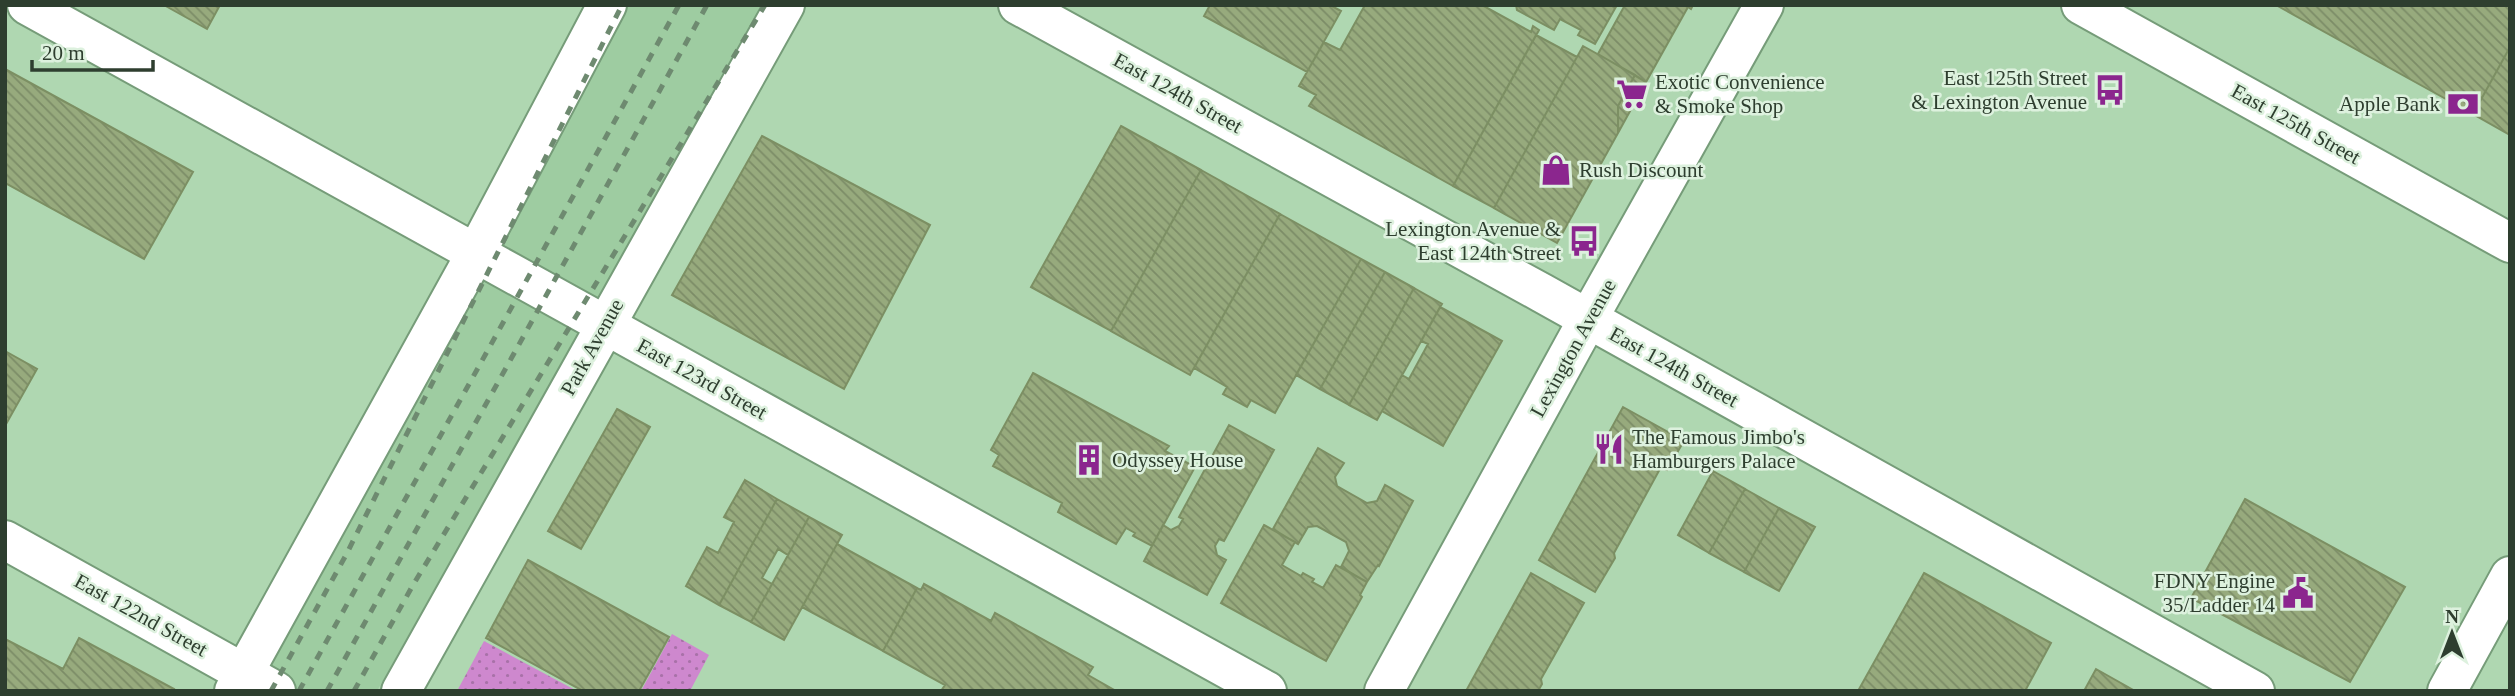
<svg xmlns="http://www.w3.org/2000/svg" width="2515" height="696" viewBox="0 0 2515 696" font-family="Georgia,serif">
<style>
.built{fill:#9ecca1}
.green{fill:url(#green-dots)}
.building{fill:url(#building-back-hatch);stroke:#7c8f63;stroke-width:2}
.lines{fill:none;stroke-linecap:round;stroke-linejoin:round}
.minor-casing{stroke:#769c79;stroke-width:42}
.major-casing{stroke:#769c79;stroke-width:42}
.minor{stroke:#fff;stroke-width:38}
.major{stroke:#fff;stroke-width:38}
.rail{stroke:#6e8a70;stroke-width:5;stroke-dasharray:9 9;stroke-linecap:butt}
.labels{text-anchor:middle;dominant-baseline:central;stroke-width:5;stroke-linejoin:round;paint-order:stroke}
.poi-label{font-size:21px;fill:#2e3e2f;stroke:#ddf1de;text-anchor:end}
.street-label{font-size:21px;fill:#2e3e2f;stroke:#ddf1de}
</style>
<defs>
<pattern id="green-dots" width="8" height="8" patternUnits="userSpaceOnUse" patternTransform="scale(1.75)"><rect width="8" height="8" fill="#ce88ce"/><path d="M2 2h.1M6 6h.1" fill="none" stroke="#a871a8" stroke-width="1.8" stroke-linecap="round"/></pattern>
<pattern id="building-back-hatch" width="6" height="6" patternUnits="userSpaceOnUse" patternTransform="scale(1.75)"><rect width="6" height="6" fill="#97aa7d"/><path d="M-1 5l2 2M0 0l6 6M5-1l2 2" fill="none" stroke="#7c8c67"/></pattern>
</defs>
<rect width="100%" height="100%" fill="#afd7b1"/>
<!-- built -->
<path class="built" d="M613 5H775L434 590 377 691H252Z"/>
<!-- green -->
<path class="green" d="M672 634 709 655 690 691H641Z
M484 641 577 691H457Z"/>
<!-- building -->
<path class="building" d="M164 5H220L207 29Z
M1210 5H1330L1341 11 1307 72 1204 16Z
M1365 5H1482L1531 32 1533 26 1539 30 1453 186 1309 106 1316 95 1299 86 1324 42 1340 50Z
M1516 5H1617L1595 44 1578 35 1581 30 1560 19 1554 30 1517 10Z
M1625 5H1693L1691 9 1688 7 1646 82 1598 54Z
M2276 5H2510V47L2473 114Z
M1536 35 1577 57 1494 208 1453 186Z
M1583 46 1635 75 1618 106V133L1557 243 1494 208Z
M2510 47V135L2473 114Z
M5 69 193 172 144 259 5 183Z
M1635 75 1646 82 1618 133V106Z
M1121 126 1201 170 1111 331 1031 287Z
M762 136 930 225 844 389 672 295Z
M1201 170 1280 214 1190 375 1111 331Z
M1280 214 1361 259 1275 413 1251 400 1247 407 1223 394 1227 387 1194 368Z
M1361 259 1385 272 1320 389 1296 375Z
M1385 272 1414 288 1349 405 1320 389Z
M1414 288 1442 304 1377 420 1349 405Z
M1440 307 1502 341 1443 446 1382 411 1402 375 1409 379 1428 344 1421 341Z
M5 351 37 369 5 426Z
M1033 373 1169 446 1165 451 1195 467 1152 546 1133 536 1135 533 1126 528 1116 544 1058 512 1062 503 993 466 999 455 991 450Z
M1623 407 1684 441 1667 470 1661 467 1614 553 1615 558 1595 592 1539 560Z
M617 409 650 427 581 549 548 531Z
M1229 425 1274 450 1224 541 1219 539 1215 546 1217 555 1226 560 1207 595 1144 561 1163 525 1171 530 1179 526 1183 519 1179 517Z
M1318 448 1344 463 1335 477 1337 486 1367 503 1377 501 1385 485 1413 501 1379 566 1378 565 1367 582 1341 567 1349 551 1346 542 1317 526 1308 527 1298 544 1273 529Z
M1713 471 1745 489 1709 553 1678 535Z
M745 480 777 499 719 605 686 586 707 547 718 553 734 522 724 517Z
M1745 489 1779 508 1744 572 1709 553Z
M777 499 809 517 788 555 778 549 762 578 772 584 751 622 719 605Z
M2245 499 2405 587 2350 682 2191 598Z
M1779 508 1815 527 1779 591 1744 572Z
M809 517 842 535 784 640 751 622Z
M1264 525 1295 542 1282 565 1301 576 1303 573 1314 579 1312 582 1323 588 1336 565 1367 582 1360 595 1362 597 1326 661 1221 603Z
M837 544 917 588 883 651 802 607Z
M528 560 669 637 639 691H583L486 638Z
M1531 573 1584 603 1541 679 1542 684 1538 691H1466Z
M1924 573 2051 643 2025 691H1858Z
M924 584 991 621 995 613 1093 667 1088 675 1116 691H941L945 685 883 651 917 588 921 590Z
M79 638 174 689 173 691H5V639L63 669Z
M2096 669 2135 691H2084Z"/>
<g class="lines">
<defs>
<path id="minor" d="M27 5 1267 691
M1018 5 1542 293 2255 691
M5 540 276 691"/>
<path id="major" d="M2081 5 2510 243
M234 691 476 253 607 5
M401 691 785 5
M1384 691 1588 319 1764 5
M2447 691 2510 576"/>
</defs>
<!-- minor casing -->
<use href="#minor" class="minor-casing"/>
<!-- major casing -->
<use href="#major" class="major-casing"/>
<!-- minor -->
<use href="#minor" class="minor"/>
<!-- major -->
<use href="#major" class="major"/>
<!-- rail -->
<path class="rail" d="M271 691 346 555 622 5
M299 691 679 5
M327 691 707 5
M354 691 413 585 765 5"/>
</g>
<!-- icons -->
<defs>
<symbol id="bus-bare" viewBox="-9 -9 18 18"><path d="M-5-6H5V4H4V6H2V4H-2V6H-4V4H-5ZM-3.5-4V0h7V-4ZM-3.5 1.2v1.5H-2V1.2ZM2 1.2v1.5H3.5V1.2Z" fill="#8b268e" stroke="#ddf1de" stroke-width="2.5" paint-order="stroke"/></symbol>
<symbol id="supermarket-bare" viewBox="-9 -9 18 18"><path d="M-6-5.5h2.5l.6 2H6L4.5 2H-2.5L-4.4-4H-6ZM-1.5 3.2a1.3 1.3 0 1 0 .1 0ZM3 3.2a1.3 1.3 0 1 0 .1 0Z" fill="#8b268e" stroke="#ddf1de" stroke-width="2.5" paint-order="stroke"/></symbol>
<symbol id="bank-bare" viewBox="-9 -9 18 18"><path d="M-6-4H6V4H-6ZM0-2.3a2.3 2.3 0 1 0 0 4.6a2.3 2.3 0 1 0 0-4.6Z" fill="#8b268e" stroke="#ddf1de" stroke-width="2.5" paint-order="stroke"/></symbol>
<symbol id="shop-bare" viewBox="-9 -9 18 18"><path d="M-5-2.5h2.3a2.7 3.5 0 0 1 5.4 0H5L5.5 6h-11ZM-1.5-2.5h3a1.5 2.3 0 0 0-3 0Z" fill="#8b268e" stroke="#ddf1de" stroke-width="2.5" paint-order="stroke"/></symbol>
<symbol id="restaurant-bare" viewBox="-9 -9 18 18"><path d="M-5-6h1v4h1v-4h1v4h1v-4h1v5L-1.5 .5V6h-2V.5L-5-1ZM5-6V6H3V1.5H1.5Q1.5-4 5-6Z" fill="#8b268e" stroke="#ddf1de" stroke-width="2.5" paint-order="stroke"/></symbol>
<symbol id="building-bare" viewBox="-9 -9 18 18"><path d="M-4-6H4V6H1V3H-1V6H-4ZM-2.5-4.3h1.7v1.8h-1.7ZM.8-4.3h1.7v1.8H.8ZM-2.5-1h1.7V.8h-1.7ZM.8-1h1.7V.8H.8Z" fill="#8b268e" stroke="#ddf1de" stroke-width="2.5" paint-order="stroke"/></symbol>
<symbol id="civic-bare" viewBox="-9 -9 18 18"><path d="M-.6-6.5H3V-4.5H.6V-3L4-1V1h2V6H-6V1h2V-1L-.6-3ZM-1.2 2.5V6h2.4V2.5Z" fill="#8b268e" stroke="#ddf1de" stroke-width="2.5" paint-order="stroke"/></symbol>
</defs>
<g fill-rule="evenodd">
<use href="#bus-bare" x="2088" y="68" width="44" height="44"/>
<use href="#supermarket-bare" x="1610" y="72" width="44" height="44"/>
<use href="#bank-bare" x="2441" y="82" width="44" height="44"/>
<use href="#shop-bare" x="1534" y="148" width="44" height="44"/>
<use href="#bus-bare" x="1562" y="219" width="44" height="44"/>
<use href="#restaurant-bare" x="1587" y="427" width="44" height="44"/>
<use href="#building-bare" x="1067" y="438" width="44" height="44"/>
<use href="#civic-bare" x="2276" y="571" width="44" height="44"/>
</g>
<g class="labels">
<!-- poi labels -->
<g class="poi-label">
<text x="2087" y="78">East 125th Street<tspan x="2087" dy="24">&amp; Lexington Avenue</tspan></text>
<text x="1655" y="82" text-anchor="start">Exotic Convenience<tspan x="1655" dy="24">&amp; Smoke Shop</tspan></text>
<text x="2440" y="104">Apple Bank</text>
<text x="1579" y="170" text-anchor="start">Rush Discount</text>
<text x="1561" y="229">Lexington Avenue &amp;<tspan x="1561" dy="24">East 124th Street</tspan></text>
<text x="1632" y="437" text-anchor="start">The Famous Jimbo's<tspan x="1632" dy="24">Hamburgers Palace</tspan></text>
<text x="1112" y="460" text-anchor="start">Odyssey House</text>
<text x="2275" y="581">FDNY Engine<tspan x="2275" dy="24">35/Ladder 14</tspan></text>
</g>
<!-- street labels -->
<g class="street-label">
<text transform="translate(1178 93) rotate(29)">East 124th Street</text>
<text transform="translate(2296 124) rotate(29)">East 125th Street</text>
<text transform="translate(592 347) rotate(-61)">Park Avenue</text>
<text transform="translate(1573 348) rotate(-61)">Lexington Avenue</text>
<text transform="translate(1674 367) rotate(29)">East 124th Street</text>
<text transform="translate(702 379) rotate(29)">East 123rd Street</text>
<text transform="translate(141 615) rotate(29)">East 122nd Street</text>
</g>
</g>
<!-- border -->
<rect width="2515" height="696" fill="none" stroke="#2e3e2f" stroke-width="14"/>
<!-- north arrow -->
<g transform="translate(2452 633)" stroke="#ddf1de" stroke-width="5" paint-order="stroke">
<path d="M0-5L12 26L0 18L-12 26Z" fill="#2e3e2f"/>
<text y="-10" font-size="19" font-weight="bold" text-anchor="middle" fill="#2e3e2f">N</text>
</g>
<!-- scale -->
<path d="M32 60v10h121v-10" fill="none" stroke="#2e3e2f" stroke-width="3.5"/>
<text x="42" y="60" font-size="21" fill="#2e3e2f" stroke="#ddf1de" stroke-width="5" paint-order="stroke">20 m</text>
</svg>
